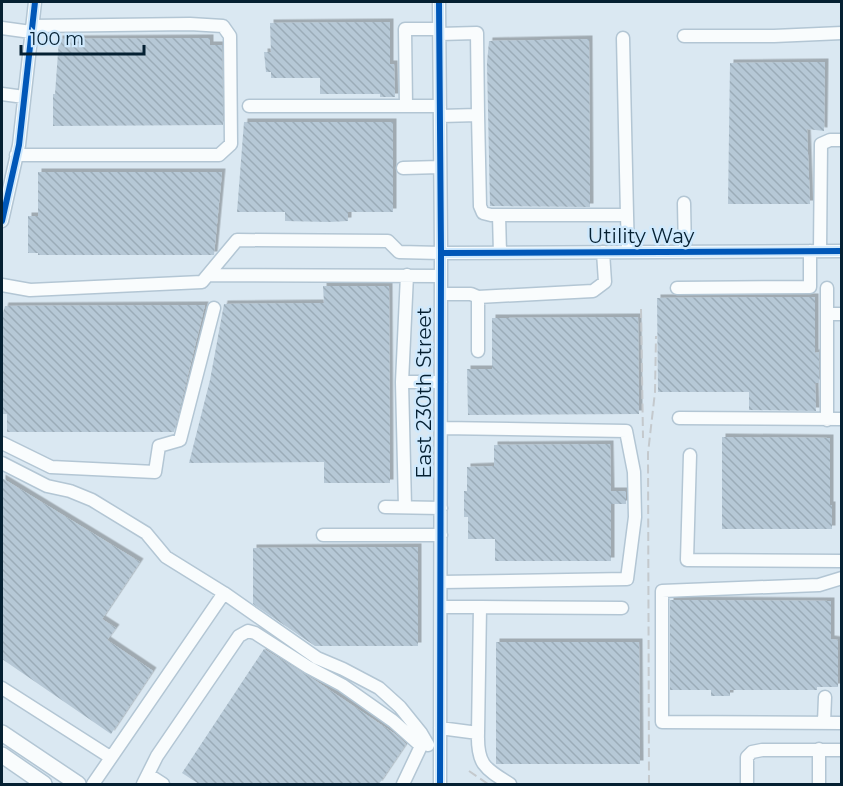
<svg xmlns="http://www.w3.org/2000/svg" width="843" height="786" viewBox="0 0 843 786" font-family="Montserrat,sans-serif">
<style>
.building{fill:url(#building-back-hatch);filter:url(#shadow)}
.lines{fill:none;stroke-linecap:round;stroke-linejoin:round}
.minor-casing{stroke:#b3c6d4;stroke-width:15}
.major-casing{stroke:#b3c6d4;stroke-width:18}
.minor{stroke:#f9fcfd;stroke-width:12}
.major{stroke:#f9fcfd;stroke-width:15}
.rail{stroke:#c4c9cd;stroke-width:2;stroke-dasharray:9 4.5;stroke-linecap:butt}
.cycleway-casing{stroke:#cfe9fd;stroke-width:10}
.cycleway{stroke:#0057b8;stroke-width:6}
.labels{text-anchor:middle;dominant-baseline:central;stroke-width:5;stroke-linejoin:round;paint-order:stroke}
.street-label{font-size:20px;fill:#052032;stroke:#cfe9fd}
</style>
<defs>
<pattern id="building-back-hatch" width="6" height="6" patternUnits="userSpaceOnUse" patternTransform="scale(1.5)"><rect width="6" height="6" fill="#b6c8d6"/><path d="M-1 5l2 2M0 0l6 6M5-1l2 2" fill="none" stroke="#9bacb8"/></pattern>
<filter id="shadow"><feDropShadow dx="3.5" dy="-3.5" stdDeviation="0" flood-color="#0004"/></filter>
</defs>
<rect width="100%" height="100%" fill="#dae8f2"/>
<!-- building -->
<path class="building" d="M390 22V64H394L395 97H380V94H320V78H271V72H266L264 52H271L270 23Z
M210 38V45H222L223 125 53 126V94H55L59 39Z
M589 39 590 207 490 206 487 63 489 41Z
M825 62 824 131 807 129 810 204H728L730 63Z
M244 122H393V212H348V221L329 222 285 221V212H237Z
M38 172H222L214 255H38V253H28V216H38Z
M323 286H389L390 483H324V462L189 463 210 380 224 304 324 303Z
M815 297V353L819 352V383H815L816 411 749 410V392H658L657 298Z
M205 305 174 432H7V414H2V316L5 306Z
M638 317 639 414 468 415 467 369H492V318Z
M722 437 830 438V505H832V529H722Z
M610 444 611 491H626V504H611V561H495V539H468V517H464V491H467V467L494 466V445Z
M2 478 140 562 102 619 116 628 107 640 153 671 111 734 2 659Z
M418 547V646H315L253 604V548Z
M670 600 831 601V639L838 640V687H817V690H730V696H711V690H670Z
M496 642H639L640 764H496Z
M264 649 316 681 395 734 406 744 379 784H199L182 773Z"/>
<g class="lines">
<defs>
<path id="minor" d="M439 2 441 253 440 784
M2 28 31 32
M439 34 477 33 478 115
M684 36H774L842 33
M2 94 24 97
M249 106H440
M406 106 405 29H439
M440 116 478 115 480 206 483 213 491 215H627L623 38
M16 155H219L231 144 230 36 223 26 190 24 32 26
M403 168 440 167
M684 203 685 252
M499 215 500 253
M627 215 628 252
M2 221 19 145 35 2
M820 251 821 144 830 140H842
M208 275 441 276
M407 275 402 382H441
M2 285 30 290 202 282 237 240 388 241 399 252 441 253 842 251
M677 288 810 287V251
M827 288V420
M441 294H471L478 297 593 291 605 282 603 252
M827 314H842
M478 351V297
M402 382 405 507
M679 418 842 419
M2 443 51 467 155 472 159 446 180 440 214 308
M690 455 687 560 842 561
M2 463 47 486 70 491 92 500 146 533 166 557 224 593 317 658 343 669 379 688 400 707 421 733 428 745
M385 507 441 508
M323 535H441
M842 578 819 585 662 591V722L842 723
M441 582 627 579 635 517 634 472 626 431 441 428
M441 607H480L478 733
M480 607 622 608
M2 688 110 757
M824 722 825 697
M440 728 478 733C477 764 484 768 510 784
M149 775 163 784
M93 784 224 593
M143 784 157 756 239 636 248 631 255 633 308 667 342 685 393 721 421 746 403 784
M747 784V757L752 752 762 750H842
M819 784V749"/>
<path id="major" d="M2 733 78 784
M2 755 44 784"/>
</defs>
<!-- minor casing -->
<use href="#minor" class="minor-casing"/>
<!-- major casing -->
<use href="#major" class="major-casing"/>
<!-- minor -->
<use href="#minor" class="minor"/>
<!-- major -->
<use href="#major" class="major"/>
<!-- rail -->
<path class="rail" d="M641 309 643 438
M469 771 488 784
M649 784 648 453 655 392 656 336"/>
<defs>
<path id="cycleway" d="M439 2 441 253 440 784
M2 221 19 145 35 2
M441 253 842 251"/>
</defs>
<!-- cycleway casing -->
<use href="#cycleway" class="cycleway-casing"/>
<!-- cycleway -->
<use href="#cycleway" class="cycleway"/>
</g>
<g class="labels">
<!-- street labels -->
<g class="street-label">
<text x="641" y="236">Utility Way</text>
<text transform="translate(424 393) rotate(-90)">East 230th Street</text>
</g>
</g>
<!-- border -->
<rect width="843" height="786" fill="none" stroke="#052032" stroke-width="6"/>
<!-- scale -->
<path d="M21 45v9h123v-9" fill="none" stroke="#052032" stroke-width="3"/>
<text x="30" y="45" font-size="18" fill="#052032" stroke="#cfe9fd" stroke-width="4.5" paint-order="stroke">100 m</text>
</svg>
